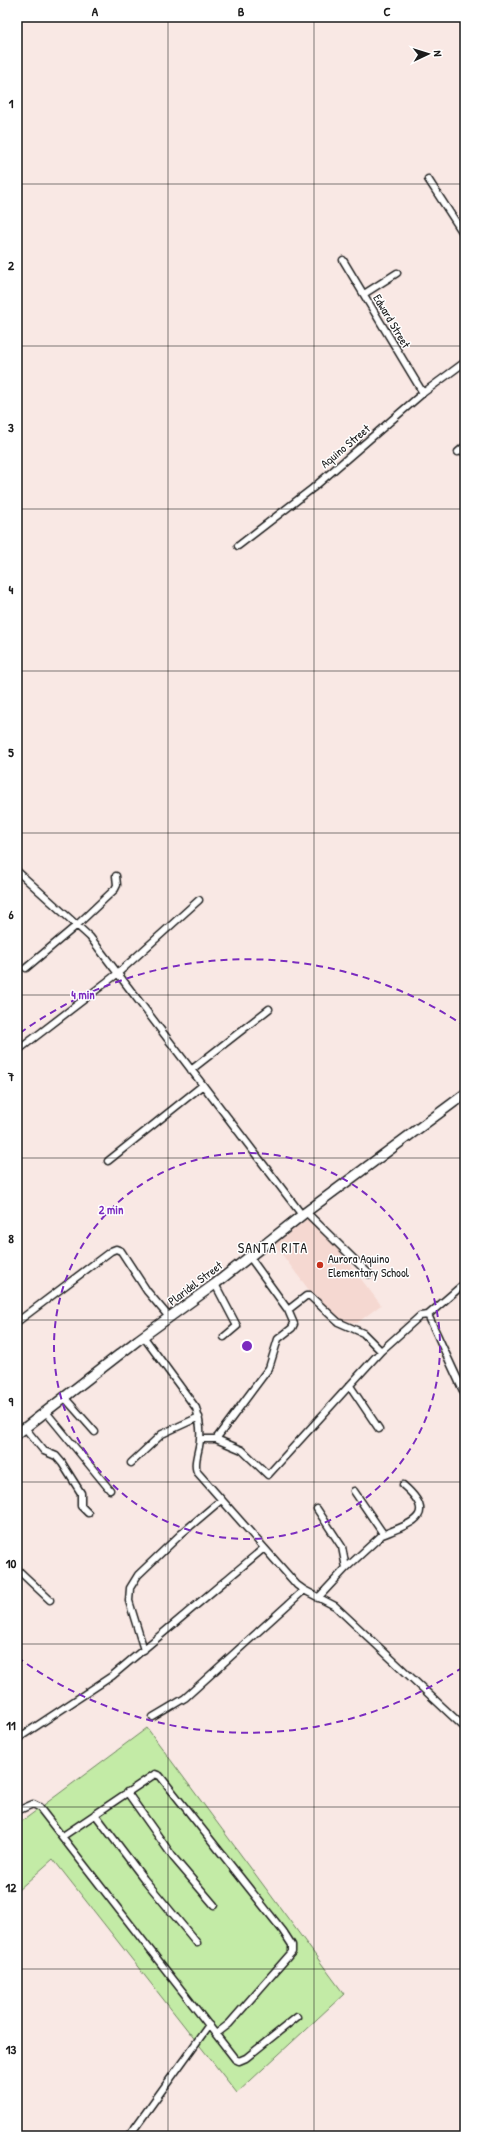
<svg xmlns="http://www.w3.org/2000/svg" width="482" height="2153" viewBox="0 0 482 2153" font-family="'Patrick Hand',sans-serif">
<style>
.built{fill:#f5d8d1}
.green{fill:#c3eba6;stroke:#708461}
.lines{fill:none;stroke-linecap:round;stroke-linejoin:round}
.street-casing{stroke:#1c1c1c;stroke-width:9}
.secondary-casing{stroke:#1c1c1c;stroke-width:12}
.street{stroke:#fff;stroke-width:6}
.secondary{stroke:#fff;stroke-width:9}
.grid{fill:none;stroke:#1c1c1c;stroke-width:1;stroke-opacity:0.55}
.ring{fill:none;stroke:#7b2cbf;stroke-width:2;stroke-dasharray:7 5}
.poi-dot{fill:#c8321e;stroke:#fff;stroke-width:1.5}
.labels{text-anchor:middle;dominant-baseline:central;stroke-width:3;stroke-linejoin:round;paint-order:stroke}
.street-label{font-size:12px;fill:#1c1c1c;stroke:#fff}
.poi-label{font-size:12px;fill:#1c1c1c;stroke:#fff;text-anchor:start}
.quarter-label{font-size:14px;letter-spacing:1px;fill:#1c1c1c;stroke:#fff}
.centre{fill:#7b2cbf;stroke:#fff;stroke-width:2}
.ring-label{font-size:12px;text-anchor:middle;font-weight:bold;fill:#7b2cbf;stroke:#fff;stroke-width:3;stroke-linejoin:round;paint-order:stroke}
.neatline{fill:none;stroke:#1c1c1c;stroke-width:1.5}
.grid-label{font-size:13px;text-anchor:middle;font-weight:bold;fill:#1c1c1c}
</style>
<rect width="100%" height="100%" fill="#f9e8e4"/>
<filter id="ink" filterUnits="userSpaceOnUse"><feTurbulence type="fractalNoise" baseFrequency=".025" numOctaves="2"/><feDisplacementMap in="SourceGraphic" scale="8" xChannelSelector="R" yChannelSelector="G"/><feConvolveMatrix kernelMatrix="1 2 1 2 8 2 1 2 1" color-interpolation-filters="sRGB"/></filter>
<g filter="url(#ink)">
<!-- built -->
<path class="built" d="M312 1215 381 1305 357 1323 340 1319 315 1298 274 1244Z"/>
<!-- green -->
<path class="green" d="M147 1728 344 1994 237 2093 53 1859 17 1891V1825Z"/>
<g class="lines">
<defs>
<path id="street" d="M428 179 465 236
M343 260 423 393
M364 294 397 273
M458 452 465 446
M238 546 313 488 423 393 465 362
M17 871 90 937 302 1215
M26 968 77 925 115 889 117 885 116 876
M17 1051 117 974 199 900
M191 1070 269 1009
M108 1161 203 1085
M306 1212 369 1274
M249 1256 288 1310 306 1296H310L338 1322 363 1333 381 1351
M215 1284 237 1326 224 1337
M288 1310 294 1324 292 1328 278 1339 269 1368 216 1439 242 1450 268 1475 381 1351 420 1316 428 1315 465 1395
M428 1315 465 1283
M17 1322 111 1251 116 1249 121 1251 147 1291 169 1317
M143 1336 196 1408C199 1418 201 1429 200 1439 200 1449 192 1465 198 1473L297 1585 304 1590 335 1606 465 1728
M350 1386 379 1429
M64 1397 95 1432
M46 1412 110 1490
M25 1428 44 1451 56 1456 62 1463 81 1493V1506L88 1513
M200 1439H216
M131 1463 162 1434 199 1417
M317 1509 342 1547 346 1568
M382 1535C412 1523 439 1516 403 1485
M17 1569 50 1600
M318 1598 346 1568 382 1535V1532L354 1491
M144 1650 129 1601 130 1588 138 1575 181 1534 221 1500
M153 1717 185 1698 304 1590
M17 1739 112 1676 264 1548
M127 1792 173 1857 214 1905
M17 1811 33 1804 39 1807 235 2059 239 2061 246 2058 297 2017
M95 1814 144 1879 197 1943
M63 1836 155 1774 160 1776 283 1931 292 1945V1952L229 2024 216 2034
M129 2136 209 2025"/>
<path id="secondary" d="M17 1434 138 1340 215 1284 302 1215 465 1094"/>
</defs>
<!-- street casing -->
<use href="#street" class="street-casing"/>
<!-- secondary casing -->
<use href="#secondary" class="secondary-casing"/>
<!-- street -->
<use href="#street" class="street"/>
<!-- secondary -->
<use href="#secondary" class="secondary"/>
</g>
</g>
<!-- grid -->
<path class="grid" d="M168 17V2136M314 17V2136M17 184H465M17 346H465M17 509H465M17 671H465M17 833H465M17 995H465M17 1158H465M17 1320H465M17 1482H465M17 1644H465M17 1807H465M17 1969H465"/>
<!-- distance rings -->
<g class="ring">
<circle cx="247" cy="1346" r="193"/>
<path d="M463 1667A387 387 0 0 1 20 1659M20 1033A387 387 0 0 1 463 1025"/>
</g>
<!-- markers -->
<circle class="poi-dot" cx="320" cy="1265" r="4"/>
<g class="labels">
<!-- street labels -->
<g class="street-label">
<text transform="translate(392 321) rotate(59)">Edward Street</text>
<text transform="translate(345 446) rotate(-40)">Aquino Street</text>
<text transform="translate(195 1283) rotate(-37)">Plaridel Street</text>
</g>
<!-- poi labels -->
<g class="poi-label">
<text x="328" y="1258">Aurora Aquino<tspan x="328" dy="14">Elementary School</tspan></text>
</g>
<!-- quarter labels -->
<g class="quarter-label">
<text x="273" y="1247">SANTA RITA</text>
</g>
</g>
<circle cx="247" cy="1346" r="6" class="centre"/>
<g class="ring-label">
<text x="83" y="999">4 min</text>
<text x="111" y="1214">2 min</text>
</g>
<!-- margin -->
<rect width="482" height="2153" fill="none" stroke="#fff" stroke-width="44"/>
<!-- north arrow -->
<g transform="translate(428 54) rotate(86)" stroke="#ffffff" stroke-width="3" paint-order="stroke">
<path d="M0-3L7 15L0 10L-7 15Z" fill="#1c1c1c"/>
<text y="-6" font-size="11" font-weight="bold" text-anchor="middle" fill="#1c1c1c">N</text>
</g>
<rect x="22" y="22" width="438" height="2109" class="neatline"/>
<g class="grid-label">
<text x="95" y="16">A</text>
<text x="241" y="16">B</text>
<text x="387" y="16">C</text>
<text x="11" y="108">1</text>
<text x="11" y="270">2</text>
<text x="11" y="432">3</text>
<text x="11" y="594">4</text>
<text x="11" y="757">5</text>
<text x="11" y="919">6</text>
<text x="11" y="1081">7</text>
<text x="11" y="1243">8</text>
<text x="11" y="1406">9</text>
<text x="11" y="1568">10</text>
<text x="11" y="1730">11</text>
<text x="11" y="1892">12</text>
<text x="11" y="2054">13</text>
</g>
</svg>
